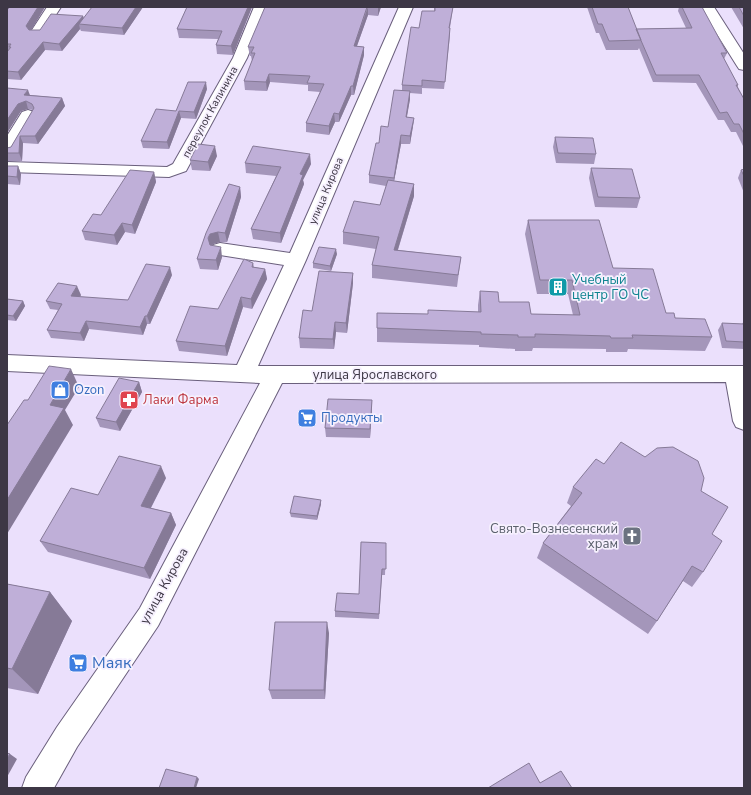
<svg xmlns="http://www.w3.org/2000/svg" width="751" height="795" viewBox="0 0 751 795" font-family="'Nunito Sans',sans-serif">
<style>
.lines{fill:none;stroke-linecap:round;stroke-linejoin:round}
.minor-casing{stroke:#6a5f7c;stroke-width:2}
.minor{fill:#fff;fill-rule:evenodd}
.wall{fill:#a496ba}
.shaded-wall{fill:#867a97}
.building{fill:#bfafd8;stroke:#867a97}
.labels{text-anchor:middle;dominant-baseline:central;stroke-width:3.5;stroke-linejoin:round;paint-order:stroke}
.far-street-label{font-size:11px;fill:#3d3745;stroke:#f6f0fe}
.culture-label{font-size:13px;fill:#0d838f;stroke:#f6f0fe;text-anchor:start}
.street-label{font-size:13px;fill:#3d3745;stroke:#f6f0fe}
.shop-label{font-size:13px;fill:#366cbe;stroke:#f6f0fe;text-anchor:start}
.health-label{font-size:13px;fill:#be3a42;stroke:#f6f0fe;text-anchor:start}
.worship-label{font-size:13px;fill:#5b616d;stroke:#f6f0fe;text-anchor:end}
.near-shop-label{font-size:16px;fill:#366cbe;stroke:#f6f0fe;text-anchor:start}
</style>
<rect width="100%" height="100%" fill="#ebe0fc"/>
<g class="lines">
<defs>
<path id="minor" d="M47 7H61L42 36 37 37 32 36 30 33Z
M254 7H268L247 58 186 171 169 177 7 172V162L167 167 173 164 233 58Z
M399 7H413L306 260 258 366H744V430L736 427 733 421 726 382 282 383 158 626 77 747 54 788H22L26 777 57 727 140 608 260 383 7 371V355L237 365 284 265 220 255 213 253 211 249 213 245 220 243 290 253Z
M700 7H714L744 54V70L739 69 737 66Z
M28 110 34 112 36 115 13 154 7 155V136L22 112Z"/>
</defs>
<!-- minor casing -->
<use href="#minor" class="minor-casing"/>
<!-- minor -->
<use href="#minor" class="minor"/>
</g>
<!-- wall -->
<path class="wall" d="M10 7H45L31 30H40L83 16 84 18 143 7 124 35 81 31 80 29 62 51 45 50 21 80 7 79V52L8 51H7V10Z
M187 7H252L233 55 217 54 216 45 218 39 179 38 177 29Z
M265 7H381L378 16 368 15 357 46 364 47V55L354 95H351L339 122H335L329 135 306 132V123L320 92 308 91V85L270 82 267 91 245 90 244 81 252 61 251 56H250L248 47Z
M434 7H453L450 28V36L444 89 422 88V94L410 93V99L407 117 414 118 413 126 410 144H401L394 181 414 184V196L398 250 461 257 457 287 372 278V265L376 249 343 244V232L380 205 386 186 369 183V175L379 143 388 127 402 90V85L434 11Z
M587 7H628L636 29 686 28 678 11 679 7H702L727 53 724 59 738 85V87L744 99V148L736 132H731L724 120H718L696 83 653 82 639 48 638 50H606L599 33H596Z
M731 7H744V29Z
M7 88 30 95 62 98 65 106 38 144 23 143 22 161H7V148L11 147 33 110 28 109 21 111 7 133Z
M207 89 196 119 181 118 169 149 143 148 141 141 176 111Z
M555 137 596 154 594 164 556 163 553 147Z
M217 156 210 171 192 170 190 160Z
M245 163 311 164 303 180 304 184 281 243 253 239 251 229 276 176 246 173Z
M7 166H18L21 174 20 185 7 184Z
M591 168 640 198 637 208 595 207 589 178Z
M744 169V193L738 178 741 170Z
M154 172 156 182 135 234 125 232 117 245 85 240 82 231Z
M240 187 241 197 227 242H220L213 244 212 245 222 257 218 270 200 269 197 259Z
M528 220 613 268 666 313 712 337 705 351 628 349 627 352H606V349L533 348 532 351H515V349L479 347V345L377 342V313L428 314 478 312V305L480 291 499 302 531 314 573 315 568 294H537L525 234Z
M337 254 331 271 313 268V263Z
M253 263 254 267 265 269 267 279 252 309 243 307 227 356 179 351 176 341 218 309Z
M353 273V283L347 333 336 332 334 349 300 348 299 338 312 311Z
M172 275 150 324H147L143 335 89 329 84 341 51 338 47 330 58 310 50 309 46 301 81 295 80 297 128 300Z
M7 299 23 301 25 306 16 321 7 320Z
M744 321V349L722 348 718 330 722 323 742 324Z
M139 382 142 392 120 431 100 427 96 418Z
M372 400 370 438 326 437 325 428Z
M604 464 701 491 712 534 703 572 692 587 683 581 657 621 648 634 537 558 543 543 571 506 567 503 573 487Z
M166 478 151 508 171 513 176 525 150 579 48 552 40 541 98 495Z
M321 500V504L317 520 291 517 290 513Z
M386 543 385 575H382L379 619 335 617V611L359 594Z
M7 584 50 592 72 621 38 694 7 688Z
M329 633 325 699H272L269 690Z"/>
<!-- shaded-wall -->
<path class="shaded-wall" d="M38 7H45L29 34 26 26Z
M136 7H143L124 35 122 28Z
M248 7H252L233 55 231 46Z
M368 7V15L354 54V46Z
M378 7H381L378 16Z
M83 16 85 23 79 24 80 29 62 51 59 44Z
M43 42 45 50 21 80 18 72Z
M364 47V55L354 95 353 86Z
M269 74 270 82 267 91 266 82Z
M206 82 207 89 196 119 194 112Z
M351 86V95L339 122V114Z
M28 90 31 98 24 95Z
M410 91V99L405 126 406 117Z
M62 98 65 106 38 144 35 136Z
M26 101 28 109 21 111 7 133V120L18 104Z
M179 111 181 118 169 149 167 142Z
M334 113 335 122 329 135V126Z
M414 118 413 126 410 144V136Z
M401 135V144L393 187 394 178Z
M20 136 23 143 22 161 19 153Z
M215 146 217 156 210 171 208 162Z
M310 154 311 164 303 180 304 184 281 243 280 233 300 174Z
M18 166 21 174 20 185 17 177Z
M154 172 156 182 135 234 132 225Z
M414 184V196L394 262V250Z
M240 187 241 197 227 242 225 233Z
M122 223 125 232 117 245 114 235Z
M218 232 220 242 213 244 210 248 208 238 210 234Z
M221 247 222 257 218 270 216 260Z
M336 249 337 254 331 271 330 266Z
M170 267 172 275 150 324 147 316Z
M265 269 267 279 252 309 251 299Z
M353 273V283L347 333 346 323Z
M77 286 81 295 75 304 71 296Z
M241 297 243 307 227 356 225 346Z
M23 301 25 306 16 321 13 316Z
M145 316 147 324 143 335 140 327Z
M86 321 89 329 84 341 80 333Z
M335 322 336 332 334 349 333 339Z
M71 369 79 387 65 410 73 425 7 534V500L50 405Z
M139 382 142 392 120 431 116 422Z
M372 400V410L370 438V429Z
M161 466 166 478 146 517 141 506Z
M321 500V504L317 520V516Z
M171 513 176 525 150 579 144 568Z
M50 592 72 621 38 694 12 669Z
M327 622 329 633 325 699 324 690Z
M10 754 17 759 7 777V758Z
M197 777 199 779 196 788H194Z"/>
<!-- building -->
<path class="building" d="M10 7H38L26 26 29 30H40L51 14 83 16 59 44 43 42 18 72 7 71V52L11 47H9L11 44H7V10Z
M92 7H136L122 28 79 24Z
M187 7H248L231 46 216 45 222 31 177 29Z
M265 7H367L354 46 364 47 353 86H351L339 114 334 113 329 126 306 123 324 84 307 83 310 76 269 74 266 82 244 81 255 53H251L254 47H248Z
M435 7H453L449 28H450L445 82 422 80V86L402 85 411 27 419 28 422 11H435Z
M592 7H628L641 40 609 41 602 24H598Z
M682 7H702L727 53H721L738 85H736L744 99V100H743L744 101V134L739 124H734L727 112 720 113 699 75H656L636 29 692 28Z
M739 7H744V16Z
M188 82H206L194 112 179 111 167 142 141 141 156 109 176 111Z
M7 88 28 90 24 95 62 98 35 136H20L19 153H7V148L11 147 34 108 32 104 26 101 18 104 7 120Z
M394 90 410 91 406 117 414 118 410 136 401 135 394 178 369 175 376 143H379L381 126 388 127Z
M555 137 593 138 596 154 558 153Z
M198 144 215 146 208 162 190 160Z
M253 146 310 154 300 174 303 175 280 233 251 229 281 167 245 163Z
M7 166H18L17 177 7 176Z
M591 168 632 169 640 198 598 197Z
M744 169V176L741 170Z
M130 170 154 172 132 225 122 223 114 235 82 231 93 214 101 215Z
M388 180 414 184 394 250 461 257 458 275 372 265 379 237 343 232 354 201 380 205Z
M229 184 240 187 225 233 218 232 210 234 208 238 210 245 221 247 216 260 197 259 206 233Z
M528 220H599L613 268 653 269 666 313H674L675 318 705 319 712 337 632 335 633 338H611L610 336 535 334V337H518V335L481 334V332L377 328V313L428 314V310L481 312 480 291 498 292 499 302H529L531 314 580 315 572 280H540Z
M319 247 336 249 330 266 313 263Z
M244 259 253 263 252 267 265 269 251 299 241 297 225 346 176 341 190 306 218 309Z
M146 264 170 267 147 316H145L140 327 86 321 80 333 47 330 62 304 46 301 58 283 77 286 71 296 128 300Z
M319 271 353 273 346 323 335 322 333 339 299 338 303 310 312 311Z
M7 299 23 301 13 316 7 315Z
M722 323 744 324V342L726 341Z
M49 366 71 369 50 405 64 408 7 500V425L24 400H28Z
M119 378 139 382 116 422 96 418Z
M328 399 372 400 370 429 325 428Z
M621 442 645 457 657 448 673 447 698 461 704 478 701 491 728 507 712 534 722 541 703 572 692 566 657 621 543 543 582 493 573 487 596 459 604 464Z
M119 456 161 466 141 506 171 513 144 568 40 541 71 488 98 495Z
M294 496 321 500 317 516 290 513Z
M361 542 386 543V569H382L379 614 335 611 337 593 359 594Z
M7 584 50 592 12 669 7 668Z
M275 622H327L324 690H269Z
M7 753 10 754 7 758Z
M529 763 540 783 561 771 572 788H488Z
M166 769 197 777 194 788H159Z"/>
<!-- icons -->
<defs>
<symbol id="building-square" viewBox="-11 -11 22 22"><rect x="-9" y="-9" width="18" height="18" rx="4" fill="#0f9aa8" stroke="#f6f0fe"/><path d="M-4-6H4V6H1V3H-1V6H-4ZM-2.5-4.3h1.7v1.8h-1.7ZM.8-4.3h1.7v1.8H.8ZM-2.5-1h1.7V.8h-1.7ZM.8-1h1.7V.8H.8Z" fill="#fff"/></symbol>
<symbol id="shop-square" viewBox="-11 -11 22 22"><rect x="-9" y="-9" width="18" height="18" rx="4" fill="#3f7fe0" stroke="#f6f0fe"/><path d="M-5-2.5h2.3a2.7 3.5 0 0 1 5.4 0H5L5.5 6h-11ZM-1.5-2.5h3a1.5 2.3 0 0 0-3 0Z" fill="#fff"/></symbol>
<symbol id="pharmacy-square" viewBox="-11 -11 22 22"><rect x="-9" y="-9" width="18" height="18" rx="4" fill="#e0444e" stroke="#f6f0fe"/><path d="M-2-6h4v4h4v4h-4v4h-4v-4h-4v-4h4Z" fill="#fff"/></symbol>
<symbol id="supermarket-square" viewBox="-11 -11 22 22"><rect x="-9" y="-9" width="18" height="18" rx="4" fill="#3f7fe0" stroke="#f6f0fe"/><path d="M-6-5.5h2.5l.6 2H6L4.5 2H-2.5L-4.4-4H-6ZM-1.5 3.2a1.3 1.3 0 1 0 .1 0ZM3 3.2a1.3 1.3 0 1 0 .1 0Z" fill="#fff"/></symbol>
<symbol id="church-square" viewBox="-11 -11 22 22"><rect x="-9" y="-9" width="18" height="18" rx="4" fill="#6b7280" stroke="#f6f0fe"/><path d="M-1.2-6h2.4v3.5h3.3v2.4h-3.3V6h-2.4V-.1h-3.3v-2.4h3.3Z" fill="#fff"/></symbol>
</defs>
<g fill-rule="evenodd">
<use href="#building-square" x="547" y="276" width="22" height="22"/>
<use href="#shop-square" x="49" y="379" width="22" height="22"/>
<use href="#pharmacy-square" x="118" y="389" width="22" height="22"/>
<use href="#supermarket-square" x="296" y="407" width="22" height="22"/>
<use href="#church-square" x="621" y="525" width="22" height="22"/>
<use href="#supermarket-square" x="67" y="652" width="22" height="22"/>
</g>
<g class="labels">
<!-- far-street labels -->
<g class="far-street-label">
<text transform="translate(210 112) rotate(-61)">переулок Калинина</text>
<text transform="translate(326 191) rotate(-67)">улица Кирова</text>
</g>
<!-- culture labels -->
<g class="culture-label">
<text x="572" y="280">Учебный<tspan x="572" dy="15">центр ГО ЧС</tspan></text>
</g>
<!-- street labels -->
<g class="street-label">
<text x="375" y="375">улица Ярославского</text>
<text transform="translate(164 586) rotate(-61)">улица Кирова</text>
</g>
<!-- shop labels -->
<g class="shop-label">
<text x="74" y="390">Ozon</text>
<text x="321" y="418">Продукты</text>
</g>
<!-- health labels -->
<g class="health-label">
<text x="143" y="400">Лаки Фарма</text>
</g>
<!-- worship labels -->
<g class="worship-label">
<text x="618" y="529">Свято-Вознесенский<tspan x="618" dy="15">храм</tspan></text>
</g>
<!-- near-shop labels -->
<g class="near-shop-label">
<text x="92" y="663">Маяк</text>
</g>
</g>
<!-- border -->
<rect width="751" height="795" fill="none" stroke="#3d3745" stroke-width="16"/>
</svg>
